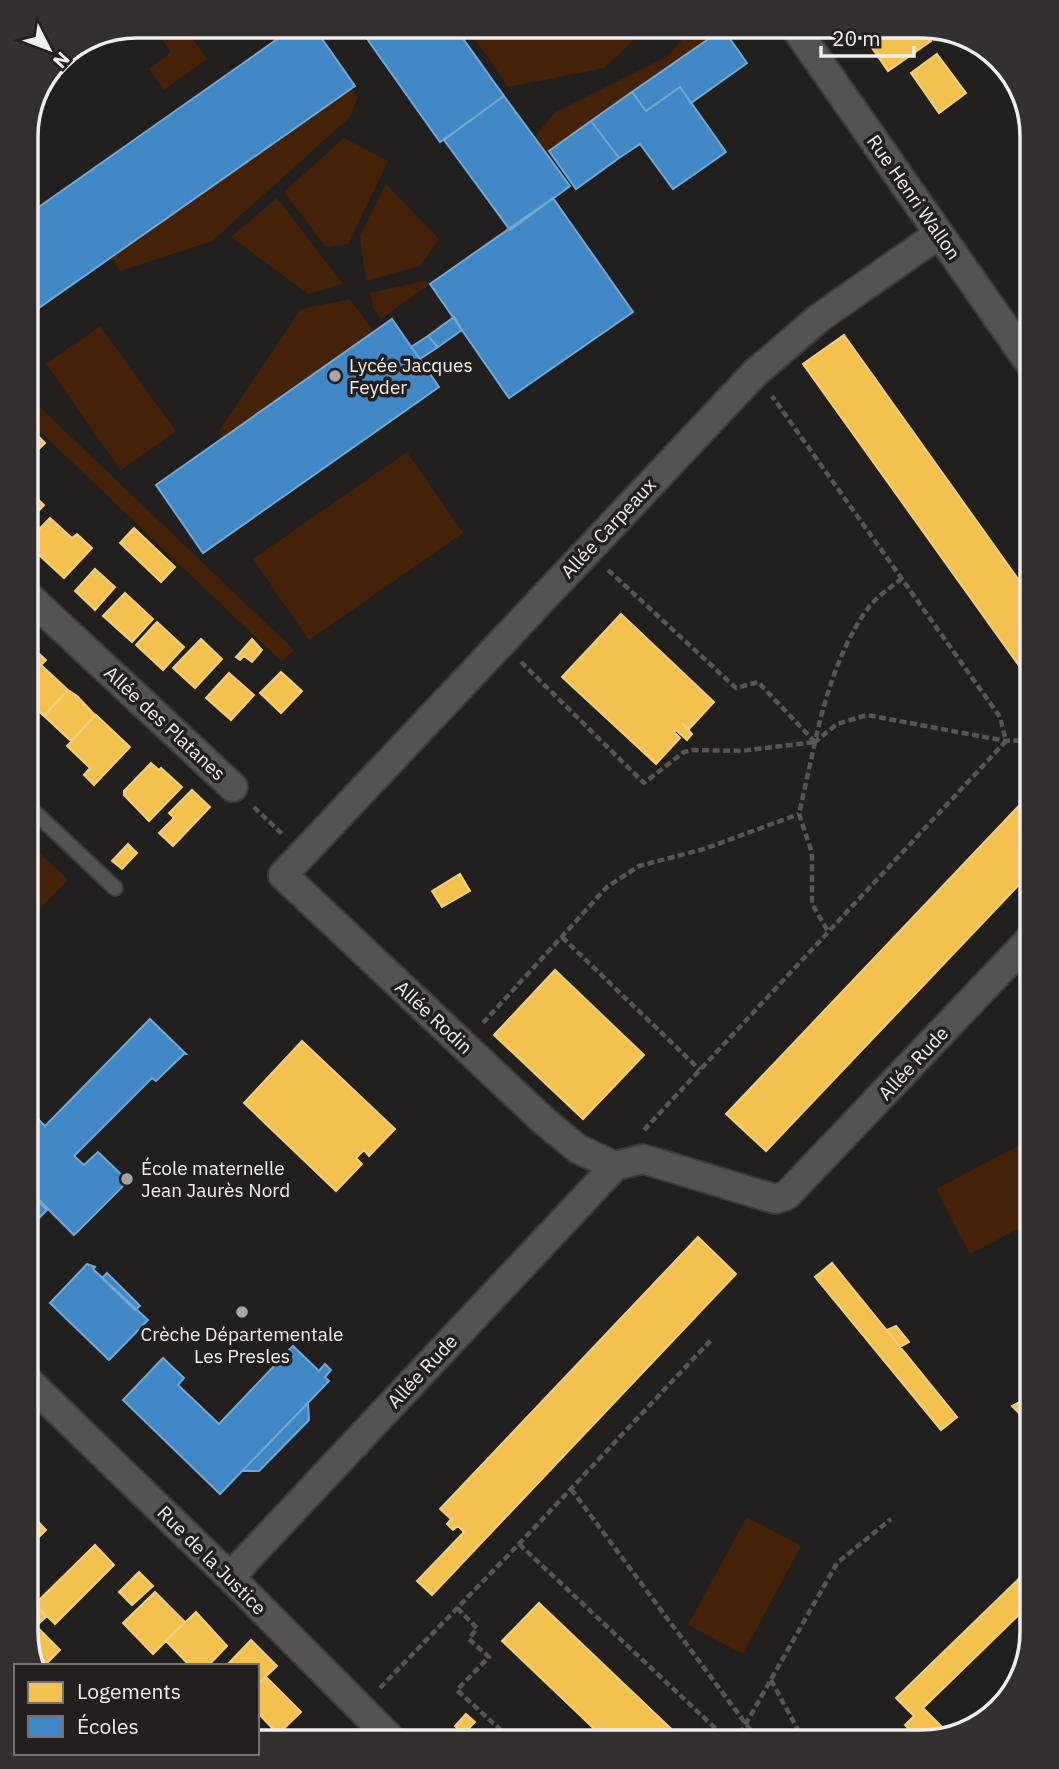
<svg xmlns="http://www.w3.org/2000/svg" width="1059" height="1769" viewBox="0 0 1059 1769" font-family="'IBM Plex Sans',sans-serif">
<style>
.green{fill:#452207}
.homes{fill:#f2c14e;stroke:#f1ce7e;stroke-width:2}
.schools{fill:#3f88c5;stroke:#74a7d1;stroke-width:2}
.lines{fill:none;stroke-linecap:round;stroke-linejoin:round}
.service-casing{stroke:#3c3b3a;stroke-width:18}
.minor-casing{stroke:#3c3b3a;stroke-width:32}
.path{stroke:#575655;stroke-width:4.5;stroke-dasharray:7 3.5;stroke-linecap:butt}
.service{stroke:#545352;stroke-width:14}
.minor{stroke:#545352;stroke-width:28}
.poi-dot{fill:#a8a6a5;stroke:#231f1e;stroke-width:2.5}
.labels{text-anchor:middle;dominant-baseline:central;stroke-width:7;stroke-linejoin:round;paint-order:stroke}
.street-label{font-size:19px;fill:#f0eeed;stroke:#231f1e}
.poi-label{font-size:19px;fill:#f0eeed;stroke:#231f1e;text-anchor:start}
.rim{fill:none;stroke:#f0eeed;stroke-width:3.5}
</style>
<rect width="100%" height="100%" fill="#22201f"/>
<!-- green -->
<path class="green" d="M153 26H184L207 59 164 90 149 69 171 52Z
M470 26H615L634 40 604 68 508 87 468 29Z
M694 26H704L712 36 546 153 534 138 554 113 668 56Z
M352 88 358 97 350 117 212 241 120 271 111 258Z
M344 138 388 161 348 244 326 247 284 192Z
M386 184 439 239 420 266 366 281 360 236Z
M277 198 343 284 308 294 231 237Z
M424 281 430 284 381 319 373 308 370 293Z
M350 299 374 332 224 437 219 431 301 309Z
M100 326 176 431 121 470 46 364Z
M26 394 294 650 282 662 26 418Z
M407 452 463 533 309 640 253 559Z
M26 840 68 880 26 923Z
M1033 1138V1221L970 1254 936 1189Z
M747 1517 801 1546 743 1654 688 1625Z"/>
<!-- homes -->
<path class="homes" d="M871 26 921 27 931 41 888 71 870 45 879 38Z
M937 54 966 93 939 113 911 73Z
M844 335 1033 600V680L1030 681 803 364Z
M37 435 45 443 28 460 26 447Z
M26 488 44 505 26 525Z
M50 518 72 538 77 534 92 548 64 578 26 543Z
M134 528 175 567 161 582 120 543Z
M95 569 115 587 95 610 75 591Z
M125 593 153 619 132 642 103 616Z
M621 614 714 702 689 729 682 723 692 734 687 740 676 730 674 732 680 738 656 764 562 677Z
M157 622 184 647 163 670 136 645Z
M201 639 222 659 195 688 173 668Z
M252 639 262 650 252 662 244 656 240 660 236 657Z
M26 642 46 660 26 680Z
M41 665 68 690 44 716 26 700V680Z
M281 672 302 691 281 713 260 693Z
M229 673 254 695 231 720 206 698Z
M68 690 77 696 95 715 71 741 44 716Z
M96 715 130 747 94 785 84 775 90 768 67 746Z
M151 763 159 770 161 768 182 787 149 821 124 795V791Z
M192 790 210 807 173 846 159 833 174 818 169 813Z
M1033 791V870L766 1151 726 1114Z
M128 844 137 853 122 869 112 861Z
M460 874 470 891 442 907 432 891Z
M555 970 644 1055 583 1119 494 1035Z
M302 1041 395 1129 369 1156 364 1150 356 1158 362 1164 336 1191 244 1103Z
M698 1237 736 1274 432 1595 417 1581 464 1532 458 1526 453 1530 447 1524 451 1519 440 1509Z
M832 1263 957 1417 941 1430 815 1277Z
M896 1326 909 1342 900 1347 887 1330Z
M1033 1395V1427L1012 1406Z
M26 1509 46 1530 26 1550Z
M95 1545 114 1565 55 1624 35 1604Z
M1033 1565V1601L923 1708 951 1736 923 1743 905 1725 914 1716 896 1698Z
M139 1572 153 1586 132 1605 119 1592Z
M155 1592 185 1622 153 1654 123 1623Z
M539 1603 686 1743H609L502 1641Z
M32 1604 46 1617 36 1626 60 1650 44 1666H34L26 1632V1609Z
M196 1612 227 1646 208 1666H190L166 1641Z
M251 1640 277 1666 257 1685V1666H226Z
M266 1677 301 1712 278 1734 257 1712V1685Z
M466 1714 475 1722 463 1734 455 1726Z
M320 1730 332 1743H308Z"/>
<!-- schools -->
<path class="schools" d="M296 26H313L355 86 26 317V216Z
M358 26H454L504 96 440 142Z
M723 29 747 63 691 103 680 87 646 111 632 92Z
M680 87 726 152 673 189 640 144 619 158 591 121 632 92 646 111Z
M504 96 570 186 510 230 444 140Z
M591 121 619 158 576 189 549 151Z
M553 198 633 312 509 398 430 284Z
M454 317 462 330 438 347 428 336Z
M392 319 439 387 203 553 156 485Z
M428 336 438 347 420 359 411 347Z
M150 1019 186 1054H184L156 1081 152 1078 74 1156 84 1165 98 1152 128 1181 74 1235 26 1187V1107L45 1126Z
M26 1190 47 1210 37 1220 26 1209Z
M87 1264 95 1267 93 1269 148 1320 109 1360 50 1303Z
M107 1273 140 1306 135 1310 102 1278Z
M293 1346 319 1371 325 1364 331 1370 325 1377 329 1381 220 1494 123 1400 163 1358 184 1378 178 1385 219 1424Z
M308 1403 309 1420 259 1471H242Z"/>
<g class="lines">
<defs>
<path id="service" d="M26 804 115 888"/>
<path id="minor" d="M794 26 1033 368
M26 594 233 787
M615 1166 578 1149 544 1121 283 875 755 373 819 318 939 234
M615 1166 643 1159 765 1196 776 1199 787 1195 1033 936
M26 1379 230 1577 395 1743
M230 1577 615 1166"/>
</defs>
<!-- service casing -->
<use href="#service" class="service-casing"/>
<!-- minor casing -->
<use href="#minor" class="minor-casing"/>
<!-- path -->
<path class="path" d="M608 570 736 688 758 682 814 741
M902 578C892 587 877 596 869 607 842 642 824 699 815 742L837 724 867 715 1006 741 1033 740
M521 662 644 783 684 752 692 750 741 751 815 742
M815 742 799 814 812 853V904L829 933
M254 807 283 835
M562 937 700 1070
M483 1023 607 887 639 866 704 849 799 814
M644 1130 1006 741 1000 717 772 396
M571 1489 760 1743
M519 1544 731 1743
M457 1608 477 1628 469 1639 489 1657 457 1690 515 1743
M771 1680 805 1743
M380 1688 519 1544 712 1339
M735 1743 837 1563 891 1519"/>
<!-- service -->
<use href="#service" class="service"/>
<!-- minor -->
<use href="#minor" class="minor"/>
</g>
<!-- markers -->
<g class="poi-dot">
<circle cx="335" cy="376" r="7"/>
<circle cx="127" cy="1179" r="7"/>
<circle cx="242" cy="1312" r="7"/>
</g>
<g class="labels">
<!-- street labels -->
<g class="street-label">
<text transform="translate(914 197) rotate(55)">Rue Henri Wallon</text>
<text transform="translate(608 528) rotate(-47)">Allée Carpeaux</text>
<text transform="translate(165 723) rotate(43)">Allée des Platanes</text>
<text transform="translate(434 1017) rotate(43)">Allée Rodin</text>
<text transform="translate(913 1063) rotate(-47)">Allée Rude</text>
<text transform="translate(422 1371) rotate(-47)">Allée Rude</text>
<text transform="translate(212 1560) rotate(45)">Rue de la Justice</text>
</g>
<!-- poi labels -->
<g class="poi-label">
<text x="349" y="365">Lycée Jacques<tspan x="349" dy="22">Feyder</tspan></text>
<text x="141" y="1168">École maternelle<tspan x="141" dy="22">Jean Jaurès Nord</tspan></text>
<text x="242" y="1334" text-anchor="middle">Crèche Départementale<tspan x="242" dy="22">Les Presles</tspan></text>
</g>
</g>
<!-- crop -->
<path d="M0 0H1059V1769H0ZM136 38H922A98 98 0 0 1 1020 136V1632A98 98 0 0 1 922 1730H136A98 98 0 0 1 38 1632V136A98 98 0 0 1 136 38Z" fill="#33302f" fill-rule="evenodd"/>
<path class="rim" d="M136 38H922A98 98 0 0 1 1020 136V1632A98 98 0 0 1 922 1730H136A98 98 0 0 1 38 1632V136A98 98 0 0 1 136 38Z"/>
<!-- legend -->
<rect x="14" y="1664" width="245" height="91" fill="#231f1e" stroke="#757271" stroke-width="2"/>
<rect x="28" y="1682" width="35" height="21" fill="#f2c14e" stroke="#757271" stroke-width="2"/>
<text x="77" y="1699" font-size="21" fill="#f0eeed">Logements</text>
<rect x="28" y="1716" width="35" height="21" fill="#3f88c5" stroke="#757271" stroke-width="2"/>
<text x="77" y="1734" font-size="21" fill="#f0eeed">Écoles</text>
<!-- north arrow -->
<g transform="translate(49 49) rotate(132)" stroke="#231f1e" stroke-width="5" paint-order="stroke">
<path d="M0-5L12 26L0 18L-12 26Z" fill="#f0eeed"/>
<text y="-10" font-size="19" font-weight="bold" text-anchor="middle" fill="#f0eeed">N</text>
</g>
<!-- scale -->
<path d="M821 46v10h93v-10" fill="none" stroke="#f0eeed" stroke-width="3.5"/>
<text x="832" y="46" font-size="21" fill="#f0eeed" stroke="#231f1e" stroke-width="5" paint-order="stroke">20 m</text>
</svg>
